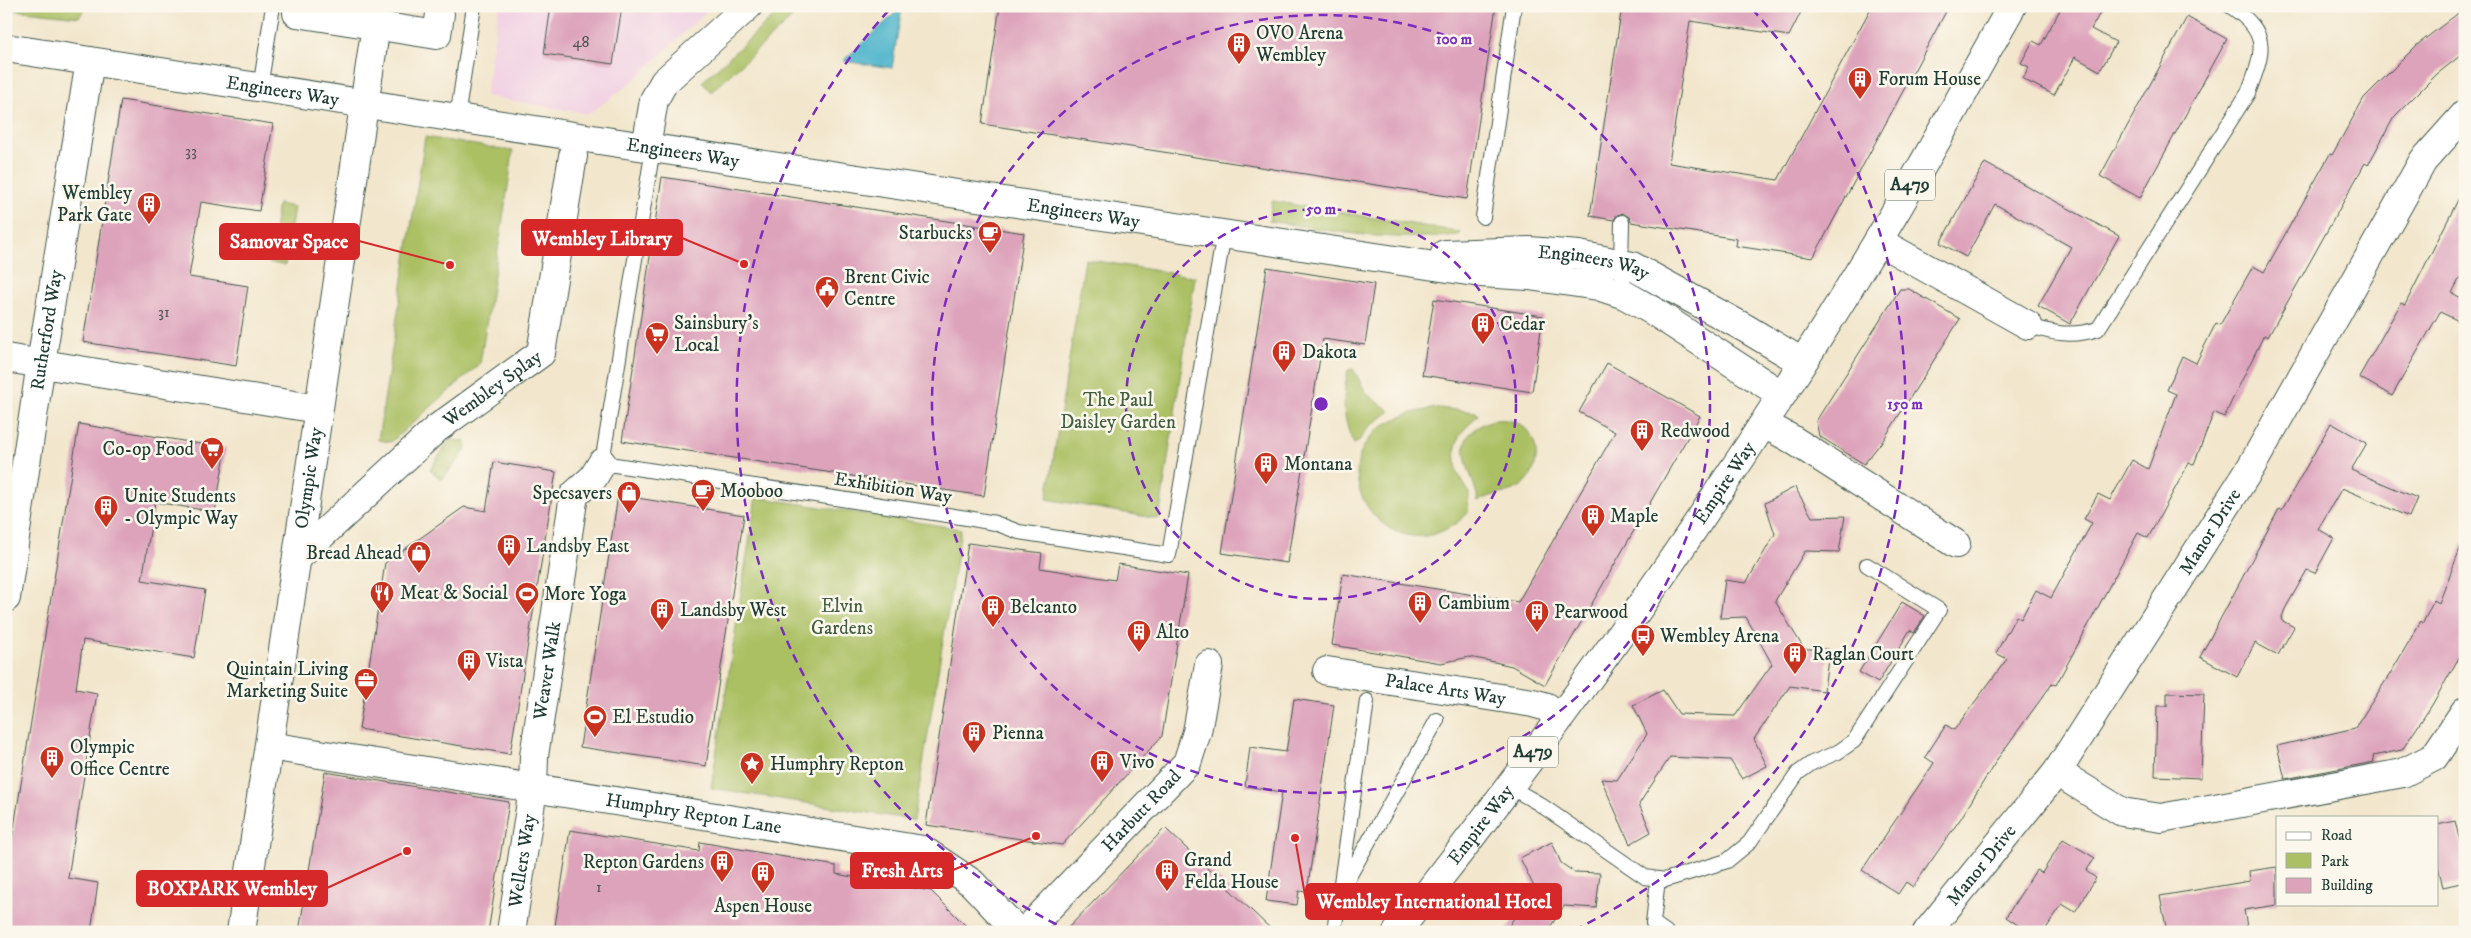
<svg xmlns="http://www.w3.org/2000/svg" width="2471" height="938" viewBox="0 0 2471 938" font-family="'IM FELL DW Pica',serif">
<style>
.built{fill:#f1d0e3}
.green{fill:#abc064;stroke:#657e4c}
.water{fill:#4cb3cb;stroke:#367880}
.building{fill:#dda3bb}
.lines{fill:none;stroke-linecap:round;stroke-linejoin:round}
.lane-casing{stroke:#3f564b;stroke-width:16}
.street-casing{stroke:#3f564b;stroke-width:30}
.secondary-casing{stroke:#3f564b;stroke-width:30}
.primary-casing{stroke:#3f564b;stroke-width:30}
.lane{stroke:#fff;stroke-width:14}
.street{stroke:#fff;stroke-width:28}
.secondary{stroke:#fff;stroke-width:28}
.primary{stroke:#fff;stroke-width:28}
.ring{fill:none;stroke:#7b2cbf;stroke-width:2.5;stroke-dasharray:9 6}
.labels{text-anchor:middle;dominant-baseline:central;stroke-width:5;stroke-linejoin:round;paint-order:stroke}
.number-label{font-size:16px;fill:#4e5656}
.shield{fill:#fbf7ec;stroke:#61756b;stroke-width:1}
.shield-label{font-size:18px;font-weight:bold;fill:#1f3d34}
.poi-label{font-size:19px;fill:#1f3d34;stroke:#fbf7ec;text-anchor:start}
.street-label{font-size:19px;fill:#1f3d34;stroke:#fbf7ec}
.park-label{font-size:19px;fill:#425e40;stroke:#fbf7ec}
.centre{fill:#7b2cbf;stroke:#fbf7ec;stroke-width:2.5}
.ring-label{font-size:15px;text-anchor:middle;font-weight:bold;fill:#7b2cbf;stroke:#fbf7ec;stroke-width:5;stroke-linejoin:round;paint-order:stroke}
.leader{fill:none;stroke:#d62828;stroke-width:2}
.callout-dot{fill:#d62828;stroke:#fbf7ec;stroke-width:2}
.callout{fill:#d62828;stroke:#d62828;stroke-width:2}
.callout-label{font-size:20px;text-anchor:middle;font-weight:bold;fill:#fff}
</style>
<rect width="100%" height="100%" fill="#fbf7ec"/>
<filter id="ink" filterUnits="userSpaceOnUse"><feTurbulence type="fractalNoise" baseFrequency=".02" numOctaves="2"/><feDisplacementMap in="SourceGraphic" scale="10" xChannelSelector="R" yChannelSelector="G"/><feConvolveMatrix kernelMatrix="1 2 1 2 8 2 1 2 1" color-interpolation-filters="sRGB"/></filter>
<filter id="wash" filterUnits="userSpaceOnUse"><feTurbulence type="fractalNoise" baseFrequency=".0096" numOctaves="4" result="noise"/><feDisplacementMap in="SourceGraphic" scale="20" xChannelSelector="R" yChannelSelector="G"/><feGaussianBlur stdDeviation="1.12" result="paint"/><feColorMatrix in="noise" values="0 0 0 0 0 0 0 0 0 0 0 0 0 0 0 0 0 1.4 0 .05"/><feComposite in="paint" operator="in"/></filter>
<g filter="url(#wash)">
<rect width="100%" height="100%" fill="#f2e6cc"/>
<!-- built -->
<path class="built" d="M499 6H712L631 83 589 114 485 96Z"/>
<!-- green -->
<path class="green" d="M6 6H87L79 17 6 9Z
M785 6H805L711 92 702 82Z
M425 137 513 151 509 180 480 364 391 442 378 440Z
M1272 201 1460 232 1459 235C1390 242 1336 232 1269 221Z
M278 204 294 207 285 265 269 263Z
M1085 259 1195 277 1159 519 1047 499Z
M1353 369 1367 394 1390 411 1369 427 1358 442 1354 444C1342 420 1342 397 1348 370Z
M1439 408 1476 412 1478 415 1460 434 1455 450 1457 472 1469 492 1468 513C1383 598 1283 425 1439 408Z
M1493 420C1500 420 1508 419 1515 422 1541 432 1543 471 1521 486 1508 495 1492 493 1478 501 1473 468 1443 437 1493 420Z
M449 440 466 441 465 451 442 480 430 470Z
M756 497 961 529 914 820 711 788Z"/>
<!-- water -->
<path class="water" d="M902 7 892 68 843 61Z"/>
<g id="blocks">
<!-- building -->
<path class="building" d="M551 6H622L613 64 544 54Z
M1000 6H1496L1467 199 982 124Z
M1622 6H1804L1789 36 1690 21 1669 163 1778 180 1872 6H1949L1813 258 1736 246 1737 239 1631 222 1629 217 1623 213 1617 215 1614 220 1590 216Z
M2062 6H2104L2091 29 2116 42 2100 71 2075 57 2054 95 2023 79 2029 67 2021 63 2033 41 2041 45Z
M2465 8V52L2437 74 2394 117 2368 165 2365 163 2268 337 2264 335 2224 417 2214 412 2194 464 2189 463 2148 538 2138 533 2056 685 2052 684 1998 758 1961 818 1913 887 1906 882 1898 894 1862 870 1934 763 1925 757 1946 725 1954 730 2007 659 1996 653 2016 616 2021 619 2036 590 2051 598 2092 523 2084 519 2098 494 2110 500 2132 460 2148 469 2176 394 2167 390 2182 356 2196 363 2216 323 2220 325 2253 266 2264 272 2330 154 2332 155 2364 98 2417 45Z
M2187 17 2227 39 2140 198 2100 176Z
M121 100 273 124 259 211 201 202 189 277 248 286 236 366 83 342Z
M1985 163 2119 236 2070 324 2038 306 2071 247 1995 204 1966 257 1940 243Z
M662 177 1024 233 984 496 622 441Z
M2465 186V268L2452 293 2465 300V324L2440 312 2392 396 2359 377 2401 303 2405 305Z
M1267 267 1374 284 1365 345 1323 339 1287 563 1222 553Z
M1900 289H1909L1960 319 1884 439 1864 464 1819 436 1816 421Z
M1434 299 1543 316 1532 392 1422 375Z
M1607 363 1700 416 1545 685 1512 666 1485 660 1469 657 1441 663 1332 645 1343 574 1518 602 1615 432 1579 412Z
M2331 423 2367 443 2351 470 2417 498 2409 517 2342 488 2318 529 2334 538 2315 573 2307 570 2285 609 2281 620 2294 627 2278 655 2255 643 2237 677 2200 657 2279 509 2282 510Z
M79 424 226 448 215 512 155 502 142 580 205 590 194 658 83 640 76 689 97 693 68 878 98 883 91 932H6V877Z
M494 462 556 472 510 754 359 729 385 563 464 507 486 511Z
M1795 487 1812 517 1845 516 1839 552 1805 551 1775 601 1804 649H1829L1824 691 1790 686 1754 739 1767 766 1742 779 1730 760 1670 757 1639 804 1651 832 1630 844 1601 779 1617 780 1647 734 1633 705 1663 690 1679 714 1735 716 1772 664 1746 617 1720 618 1725 580 1746 583 1775 534 1765 503Z
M618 495 744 515 706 766 580 747Z
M2463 541 2465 647 2432 705 2402 750 2373 756 2374 762 2285 779 2277 746 2355 728 2390 674 2421 621 2423 623 2434 600 2439 603Z
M968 543 1042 553 1040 568 1115 580 1118 564 1188 575 1162 736 1062 845 926 825Z
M1902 602 1925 616 1914 633 1910 630 1878 683 1859 672Z
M2167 693 2204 694 2201 778 2155 776 2157 706H2167Z
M1294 699 1334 705 1307 892 1299 891 1297 905 1266 901 1282 792 1245 786 1250 747 1286 752Z
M325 772 509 802 488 932H299Z
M2455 821 2465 862V882L2443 887 2437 862V825Z
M1165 828 1206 867 1274 932H1064Z
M570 830 699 851 700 842 836 866V874L931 891 972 932H554Z
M2063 839 2095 858 2086 871 2096 878 2075 912 2062 904 2044 932H2028L2006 917 2036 870 2042 873Z
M1552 842 1561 863 1574 872 1600 873 1596 908 1564 906 1547 932H1505L1534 887 1520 858Z
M2277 867V905L2244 910 2248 932H2167L2160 896 2250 881 2249 871Z"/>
</g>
</g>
<g filter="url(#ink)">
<use href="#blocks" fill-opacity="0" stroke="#3f564b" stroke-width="1"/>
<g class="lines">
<defs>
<path id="lane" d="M260 88 273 6
M457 118 474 6
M653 148 602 463 967 518 995 523 1019 532 1169 555 1224 233
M1483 217 1514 6
M1622 222 1621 264 1625 295
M2028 325C2053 334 2072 337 2098 329L2248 93C2264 51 2271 34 2230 6
M1508 786 1538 803 1645 877 1665 880 1727 861 1749 843 1798 773 1812 763 1838 752 1854 741 1939 610 1867 565
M1658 879 1653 923 1666 932
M1342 889 1437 720
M1334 932 1367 701"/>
<g id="street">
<path d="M298 6 297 13 437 35 440 14"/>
<path d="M646 147 654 100 664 82 748 6"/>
<path d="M1878 241 2028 325"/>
<path d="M6 358 318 409"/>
<path d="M1764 424 1790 438 1956 544"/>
<path id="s1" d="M297 558 436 429 541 353 573 156"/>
<path id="s2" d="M6 598 41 363 90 61"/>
<path id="s3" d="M1327 671 1533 703 1547 707 1558 719"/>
<path id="s4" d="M269 746 923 850 972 883 1018 932"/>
<path d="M2057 772 2122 812 2161 818 2403 773 2434 757 2465 711"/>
<path id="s5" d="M241 932 376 25"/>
<path id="s6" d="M511 932 533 789 534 756 574 495 593 478 602 463"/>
<path id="s7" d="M1025 932 1187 763 1197 732 1209 665"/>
<path id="s8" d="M1927 932 2057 772 2251 467 2423 161 2465 114"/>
</g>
<g id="secondary">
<path id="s9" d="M6 48 599 140 1481 273 1529 276 1598 286 1625 295 1653 311 1782 395"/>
<path id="s10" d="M1445 254 1529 251 1579 255 1632 266 1745 328 1802 362"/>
</g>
<g id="primary">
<path id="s11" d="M1397 932C1571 713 1732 483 1876 244 1924 166 1967 85 2012 6"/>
</g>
</defs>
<!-- lane casing -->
<use href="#lane" class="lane-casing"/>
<!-- street casing -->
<use href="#street" class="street-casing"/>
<!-- secondary casing -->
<use href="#secondary" class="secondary-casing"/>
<!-- primary casing -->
<use href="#primary" class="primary-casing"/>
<!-- lane -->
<use href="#lane" class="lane"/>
<!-- street -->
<use href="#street" class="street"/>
<!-- secondary -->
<use href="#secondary" class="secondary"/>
<!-- primary -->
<use href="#primary" class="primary"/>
</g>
</g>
<!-- distance rings -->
<g class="ring">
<circle cx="1321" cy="404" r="195"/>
<circle cx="1321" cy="404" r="389"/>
<path d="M1070 931A584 584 0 0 1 890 9M1752 9A584 584 0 0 1 1572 931"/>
</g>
<!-- icons -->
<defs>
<symbol id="building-pin" viewBox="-11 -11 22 30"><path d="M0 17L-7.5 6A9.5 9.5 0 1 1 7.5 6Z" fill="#c8321e" stroke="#fbf7ec"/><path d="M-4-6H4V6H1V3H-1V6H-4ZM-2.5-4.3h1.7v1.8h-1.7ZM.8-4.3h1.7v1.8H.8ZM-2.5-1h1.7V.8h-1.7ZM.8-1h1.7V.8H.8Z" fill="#fff"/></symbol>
<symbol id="cafe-pin" viewBox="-11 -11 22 30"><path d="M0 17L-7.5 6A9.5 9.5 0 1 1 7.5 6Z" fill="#c8321e" stroke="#fbf7ec"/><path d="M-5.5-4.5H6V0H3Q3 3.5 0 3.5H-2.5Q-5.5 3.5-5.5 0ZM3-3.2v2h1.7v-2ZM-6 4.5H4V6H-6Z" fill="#fff"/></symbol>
<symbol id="civic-pin" viewBox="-11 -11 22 30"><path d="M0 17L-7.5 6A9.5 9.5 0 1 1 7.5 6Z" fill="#c8321e" stroke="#fbf7ec"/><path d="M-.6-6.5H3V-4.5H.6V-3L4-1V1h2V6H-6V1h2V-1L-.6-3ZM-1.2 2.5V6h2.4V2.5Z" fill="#fff"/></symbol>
<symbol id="supermarket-pin" viewBox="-11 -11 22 30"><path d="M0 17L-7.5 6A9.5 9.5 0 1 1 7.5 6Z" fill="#c8321e" stroke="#fbf7ec"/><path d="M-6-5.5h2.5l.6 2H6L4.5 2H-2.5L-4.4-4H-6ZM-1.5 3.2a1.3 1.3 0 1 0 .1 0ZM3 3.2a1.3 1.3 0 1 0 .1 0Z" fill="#fff"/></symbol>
<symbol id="shop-pin" viewBox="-11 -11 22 30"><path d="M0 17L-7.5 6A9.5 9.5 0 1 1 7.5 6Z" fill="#c8321e" stroke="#fbf7ec"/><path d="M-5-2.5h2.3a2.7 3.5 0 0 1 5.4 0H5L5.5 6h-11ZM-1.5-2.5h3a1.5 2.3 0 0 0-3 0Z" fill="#fff"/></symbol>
<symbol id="restaurant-pin" viewBox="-11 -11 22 30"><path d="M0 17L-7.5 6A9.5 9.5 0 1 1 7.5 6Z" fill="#c8321e" stroke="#fbf7ec"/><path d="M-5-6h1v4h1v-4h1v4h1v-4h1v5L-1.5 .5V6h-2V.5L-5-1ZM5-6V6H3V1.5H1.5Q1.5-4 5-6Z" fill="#fff"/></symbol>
<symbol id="stadium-pin" viewBox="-11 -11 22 30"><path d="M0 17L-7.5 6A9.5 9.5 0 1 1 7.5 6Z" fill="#c8321e" stroke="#fbf7ec"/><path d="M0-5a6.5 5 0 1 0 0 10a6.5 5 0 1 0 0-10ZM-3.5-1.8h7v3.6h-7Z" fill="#fff"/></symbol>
<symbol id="bus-pin" viewBox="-11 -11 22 30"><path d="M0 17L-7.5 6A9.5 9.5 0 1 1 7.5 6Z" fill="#c8321e" stroke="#fbf7ec"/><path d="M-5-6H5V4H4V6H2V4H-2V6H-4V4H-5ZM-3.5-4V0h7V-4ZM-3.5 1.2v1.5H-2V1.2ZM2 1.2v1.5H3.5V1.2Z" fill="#fff"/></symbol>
<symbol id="office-pin" viewBox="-11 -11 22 30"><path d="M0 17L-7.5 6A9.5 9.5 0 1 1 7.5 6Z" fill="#c8321e" stroke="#fbf7ec"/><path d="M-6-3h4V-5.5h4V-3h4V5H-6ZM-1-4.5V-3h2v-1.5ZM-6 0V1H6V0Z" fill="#fff"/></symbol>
<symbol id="sight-pin" viewBox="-11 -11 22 30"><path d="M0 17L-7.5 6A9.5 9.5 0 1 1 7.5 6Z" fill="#c8321e" stroke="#fbf7ec"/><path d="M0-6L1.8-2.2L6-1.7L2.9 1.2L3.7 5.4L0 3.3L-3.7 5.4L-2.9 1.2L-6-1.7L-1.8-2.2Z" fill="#fff"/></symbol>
</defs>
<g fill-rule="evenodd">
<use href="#building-pin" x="1225" y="30" width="28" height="38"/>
<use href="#building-pin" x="1846" y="65" width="28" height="38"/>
<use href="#building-pin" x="135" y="190" width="28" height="38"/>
<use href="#cafe-pin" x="976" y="219" width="28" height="38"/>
<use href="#civic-pin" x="813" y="274" width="28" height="38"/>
<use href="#building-pin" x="1469" y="310" width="28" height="38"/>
<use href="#supermarket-pin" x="643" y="320" width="28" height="38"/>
<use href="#building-pin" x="1270" y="338" width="28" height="38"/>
<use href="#building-pin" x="1628" y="417" width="28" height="38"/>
<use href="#supermarket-pin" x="198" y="435" width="28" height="38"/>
<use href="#building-pin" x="1252" y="450" width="28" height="38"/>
<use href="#cafe-pin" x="689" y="477" width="28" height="38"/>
<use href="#shop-pin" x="615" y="479" width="28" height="38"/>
<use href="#building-pin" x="92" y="493" width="28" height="38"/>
<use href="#building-pin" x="1579" y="502" width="28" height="38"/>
<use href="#building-pin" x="495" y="532" width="28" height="38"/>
<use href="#shop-pin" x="405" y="539" width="28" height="38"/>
<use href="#restaurant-pin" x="368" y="579" width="28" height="38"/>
<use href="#stadium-pin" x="513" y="580" width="28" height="38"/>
<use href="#building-pin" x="1406" y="589" width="28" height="38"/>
<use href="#building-pin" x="979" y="593" width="28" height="38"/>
<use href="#building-pin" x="648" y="596" width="28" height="38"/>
<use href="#building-pin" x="1523" y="598" width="28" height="38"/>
<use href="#building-pin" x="1125" y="618" width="28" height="38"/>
<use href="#bus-pin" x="1629" y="622" width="28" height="38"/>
<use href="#building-pin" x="1781" y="640" width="28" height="38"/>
<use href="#building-pin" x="455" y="647" width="28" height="38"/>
<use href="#office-pin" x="352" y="666" width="28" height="38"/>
<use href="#stadium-pin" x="581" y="703" width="28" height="38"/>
<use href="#building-pin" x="960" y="719" width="28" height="38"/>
<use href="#building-pin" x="38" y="744" width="28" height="38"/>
<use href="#building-pin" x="1088" y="748" width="28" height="38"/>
<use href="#sight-pin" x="738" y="750" width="28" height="38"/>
<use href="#building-pin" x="708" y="848" width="28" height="38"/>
<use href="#building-pin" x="1153" y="857" width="28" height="38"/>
<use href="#building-pin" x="749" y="859" width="28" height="38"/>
</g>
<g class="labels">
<!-- number labels -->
<g class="number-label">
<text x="581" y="42">48</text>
<text x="191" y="151">33</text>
<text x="164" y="312">31</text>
<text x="599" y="887">1</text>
</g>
<!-- shield labels -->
<g class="shield">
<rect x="1885" y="169.5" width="50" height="31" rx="4"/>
<rect x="1508" y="736.5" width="50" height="31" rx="4"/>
</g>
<g class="shield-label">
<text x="1910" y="185">A479</text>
<text x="1533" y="752">A479</text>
</g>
<!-- poi labels -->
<g class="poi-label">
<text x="1256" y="33">OVO Arena<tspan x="1256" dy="22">Wembley</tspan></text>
<text x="1878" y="79">Forum House</text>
<text x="132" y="193" text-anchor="end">Wembley<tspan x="132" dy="22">Park Gate</tspan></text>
<text x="972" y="233" text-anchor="end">Starbucks</text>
<text x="844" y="277">Brent Civic<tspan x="844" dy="22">Centre</tspan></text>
<text x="674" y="323">Sainsbury's<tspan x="674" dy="22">Local</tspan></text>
<text x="1500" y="324">Cedar</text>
<text x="1302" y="352">Dakota</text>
<text x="1660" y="431">Redwood</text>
<text x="194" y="449" text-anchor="end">Co-op Food</text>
<text x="1284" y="464">Montana</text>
<text x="720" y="491">Mooboo</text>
<text x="612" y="493" text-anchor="end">Specsavers</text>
<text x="124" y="496">Unite Students<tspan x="124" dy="22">- Olympic Way</tspan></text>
<text x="1610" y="516">Maple</text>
<text x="526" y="546">Landsby East</text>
<text x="402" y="553" text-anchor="end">Bread Ahead</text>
<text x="400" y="593">Meat &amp; Social</text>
<text x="544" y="594">More Yoga</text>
<text x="1438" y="603">Cambium</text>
<text x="1010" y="607">Belcanto</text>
<text x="680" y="610">Landsby West</text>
<text x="1554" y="612">Pearwood</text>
<text x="1156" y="632">Alto</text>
<text x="1660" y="636">Wembley Arena</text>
<text x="1812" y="654">Raglan Court</text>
<text x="486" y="661">Vista</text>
<text x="348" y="669" text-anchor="end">Quintain Living<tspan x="348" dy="22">Marketing Suite</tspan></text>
<text x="612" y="717">El Estudio</text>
<text x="992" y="733">Pienna</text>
<text x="70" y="747">Olympic<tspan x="70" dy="22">Office Centre</tspan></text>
<text x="1120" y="762">Vivo</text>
<text x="770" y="764">Humphry Repton</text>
<text x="1184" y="860">Grand<tspan x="1184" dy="22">Felda House</tspan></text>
<text x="704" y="862" text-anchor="end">Repton Gardens</text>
<text x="763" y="906" text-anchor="middle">Aspen House</text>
</g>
<!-- street labels -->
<g class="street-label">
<text stroke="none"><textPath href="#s9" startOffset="280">Engineers Way</textPath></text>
<text stroke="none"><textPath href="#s9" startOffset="685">Engineers Way</textPath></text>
<text stroke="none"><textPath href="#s9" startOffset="1090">Engineers Way</textPath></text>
<text stroke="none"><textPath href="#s10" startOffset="150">Engineers Way</textPath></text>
<text stroke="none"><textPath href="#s2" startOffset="271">Rutherford Way</textPath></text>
<text stroke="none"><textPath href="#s1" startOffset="259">Wembley Splay</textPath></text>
<text stroke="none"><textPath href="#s5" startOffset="459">Olympic Way</textPath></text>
<text stroke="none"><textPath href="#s11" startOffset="556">Empire Way</textPath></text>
<text transform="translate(893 488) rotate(9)">Exhibition Way</text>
<text stroke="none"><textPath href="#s8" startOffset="491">Manor Drive</textPath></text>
<text stroke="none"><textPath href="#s6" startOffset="264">Weaver Walk</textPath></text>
<text stroke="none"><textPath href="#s3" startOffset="120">Palace Arts Way</textPath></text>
<text stroke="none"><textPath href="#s7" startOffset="168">Harbutt Road</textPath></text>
<text stroke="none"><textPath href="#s4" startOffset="430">Humphry Repton Lane</textPath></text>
<text stroke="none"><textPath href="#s11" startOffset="136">Empire Way</textPath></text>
<text stroke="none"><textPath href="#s6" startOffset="72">Wellers Way</textPath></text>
<text stroke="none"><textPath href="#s8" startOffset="86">Manor Drive</textPath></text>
</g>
<!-- park labels -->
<g class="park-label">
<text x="1118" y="400">The Paul<tspan x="1118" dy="22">Daisley Garden</tspan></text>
<text x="842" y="606">Elvin<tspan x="842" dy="22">Gardens</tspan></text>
</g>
</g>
<circle cx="1321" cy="404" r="8" class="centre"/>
<g class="ring-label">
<text x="1454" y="44">100 m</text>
<text x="1321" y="214">50 m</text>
<text x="1905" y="409">150 m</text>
</g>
<!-- callouts -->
<path class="leader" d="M744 264L682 238M450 265L359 241M1036 836L953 870M407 851L327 888M1295 838L1306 901"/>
<g class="callout-dot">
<circle cx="744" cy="264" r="5"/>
<circle cx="450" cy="265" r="5"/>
<circle cx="1036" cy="836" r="5"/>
<circle cx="407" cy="851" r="5"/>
<circle cx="1295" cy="838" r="5"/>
</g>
<g class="callout">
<rect x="522" y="220" width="160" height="35" rx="5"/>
<rect x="220" y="224" width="139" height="35" rx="5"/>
<rect x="851" y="853" width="102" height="35" rx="5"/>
<rect x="137" y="871" width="190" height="35" rx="5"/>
<rect x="1306" y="884" width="255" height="35" rx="5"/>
</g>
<g class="callout-label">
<text x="602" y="245">Wembley Library</text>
<text x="289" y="248">Samovar Space</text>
<text x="902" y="877">Fresh Arts</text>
<text x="232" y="895">BOXPARK Wembley</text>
<text x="1434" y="908">Wembley International Hotel</text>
</g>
<!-- margin -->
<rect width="2471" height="938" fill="none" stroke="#fbf7ec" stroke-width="25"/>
<!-- legend -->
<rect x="2276" y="816" width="162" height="90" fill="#fbf7ec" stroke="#a3ada2"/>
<rect x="2286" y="832" width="25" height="8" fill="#ffffff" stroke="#a3ada2"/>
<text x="2321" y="840" font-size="15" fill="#1f3d34">Road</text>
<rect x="2286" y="853" width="25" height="15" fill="#abc064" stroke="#a3ada2"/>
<text x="2321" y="866" font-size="15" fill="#1f3d34">Park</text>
<rect x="2286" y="878" width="25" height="15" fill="#dda3bb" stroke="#a3ada2"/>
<text x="2321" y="890" font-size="15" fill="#1f3d34">Building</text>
</svg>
